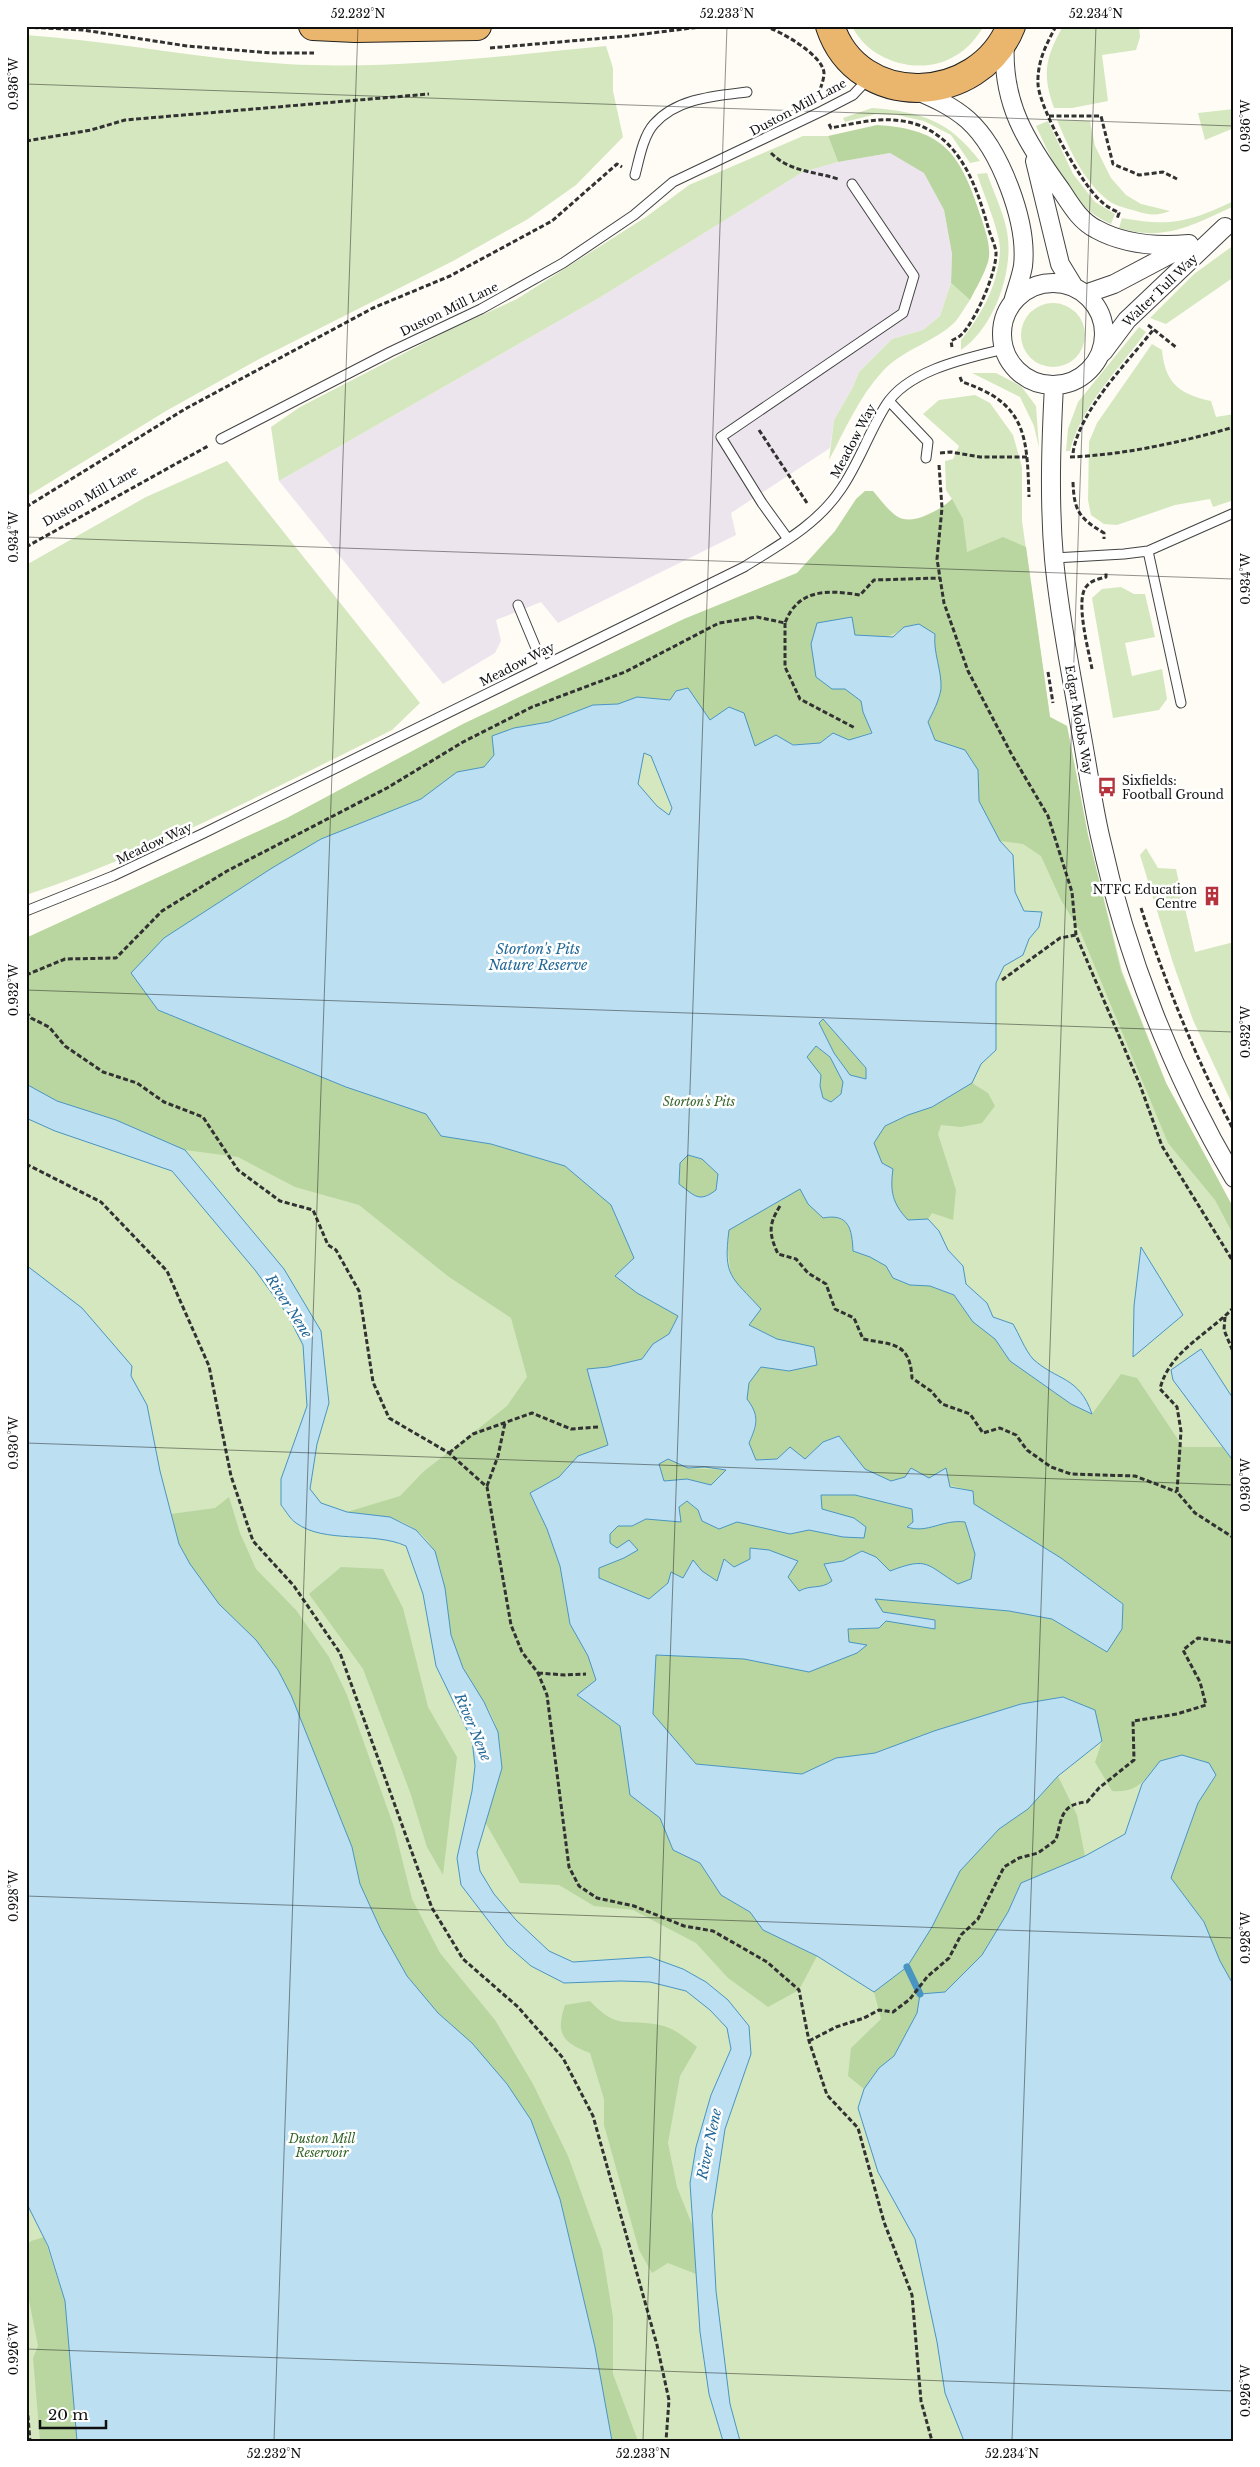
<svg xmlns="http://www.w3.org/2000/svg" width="1260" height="2467" viewBox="0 0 1260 2467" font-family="'Libre Baskerville',serif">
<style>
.industrial{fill:#ece5ed}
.green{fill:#d5e7bf}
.forest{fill:#b9d6a0}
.water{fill:#bcdff1;stroke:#4995c2;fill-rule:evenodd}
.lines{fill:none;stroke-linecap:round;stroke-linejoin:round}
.stream{stroke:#4995c2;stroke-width:7}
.service-casing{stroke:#434343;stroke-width:11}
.minor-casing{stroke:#434343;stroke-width:20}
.trunk-casing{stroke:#212121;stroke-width:30}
.path{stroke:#323232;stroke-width:3;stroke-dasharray:5 2.5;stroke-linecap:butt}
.service{stroke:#fff;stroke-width:9}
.minor{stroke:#fff;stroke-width:18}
.trunk{stroke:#eab66e;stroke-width:28}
.ticks{fill:none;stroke:#101010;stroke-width:1;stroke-opacity:0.45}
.labels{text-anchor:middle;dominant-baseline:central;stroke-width:5;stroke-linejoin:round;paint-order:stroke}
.street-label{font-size:12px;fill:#101010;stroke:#fff}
.poi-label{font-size:12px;fill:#101010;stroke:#fff;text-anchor:start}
.park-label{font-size:12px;font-style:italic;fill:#336325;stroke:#fff}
.water-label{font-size:14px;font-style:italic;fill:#226898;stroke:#fff}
.neatline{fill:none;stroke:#101010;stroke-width:2}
.ticks-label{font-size:12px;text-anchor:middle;fill:#101010}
</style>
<rect width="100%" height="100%" fill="#fefcf4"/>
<!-- industrial -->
<path class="industrial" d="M890 153 924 172 944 210 952 254 951 283 940 316 923 330 892 339 859 372 853 387 834 420 830 448 731 513 736 535 558 623 541 602 496 620 501 641 495 653 443 684 279 481 599 298 803 172 838 162Z"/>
<!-- green -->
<path class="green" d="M852 26H984C976 38 968 49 955 56 921 77 869 62 852 26Z
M1063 26H1139L1140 37 1136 50 1102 55 1108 101 1072 108H1054C1042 74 1045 58 1063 26Z
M26 35C113 41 199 59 286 64 392 70 500 56 606 46L613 68V91L623 137 576 185 528 219 453 261 261 358 166 411 26 497Z
M872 108C922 112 948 120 980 161L970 163 951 135 924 121 897 115 876 114 845 122 843 118Z
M1234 109V128L1205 140 1198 113Z
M1057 120 1090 121 1095 146 1111 178 1126 195 1141 204 1170 211C1158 216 1148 215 1136 211 1125 208 1112 205 1104 197 1082 178 1068 146 1057 120Z
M1048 121 1073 174 1095 202 1115 214 1111 224C1071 207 1054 164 1036 126Z
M803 136H828L838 162 803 172 599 298 279 481 271 427 300 407 447 331 517 299 646 217 689 185Z
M987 173C993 191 1002 209 1006 227 1016 267 995 327 961 350V340C982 315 999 283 1000 249 1000 232 983 192 977 174Z
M1234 201V206C1193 225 1164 242 1119 228L1122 218C1171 227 1189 222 1234 201Z
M1234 245V277L1166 324 1150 318 1194 274Z
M951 283 970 300C965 307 960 316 955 322 935 342 903 349 882 372 859 397 845 430 829 460L834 420 853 387 859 372 892 339 923 330 940 316Z
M1021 335a32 32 0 1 1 64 0a32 32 0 1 1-64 0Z
M1139 327 1146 332C1119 369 1081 406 1070 451H1066L1068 429 1078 402Z
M1152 344 1162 350C1165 383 1179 394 1211 401L1216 417 1234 414V500L1213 507 1210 499 1175 505 1117 525 1104 524 1091 515 1088 500 1089 442 1097 423Z
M972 373H996L1021 386 1036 406 1039 448 1034 426 1020 397Z
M975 395 990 403 1013 435 1022 467V521L1050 717 1067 726 1088 835 1122 971 1166 1083 1234 1209V2441H26V938L287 818 463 724 684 619 797 573 942 508 952 499 946 490 945 461 953 459 959 446 923 414 939 400Z
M227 461 420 703 392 730C272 789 154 852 26 895V565L146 497Z
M1121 587 1134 594H1145L1155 637 1125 643 1132 676 1162 669 1167 699 1159 710 1113 718 1092 598 1102 589Z
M1146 848 1158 868 1176 869 1195 952 1234 942V1108L1193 1020 1173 963 1140 855Z"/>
<!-- forest -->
<path class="forest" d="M877 125C945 129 961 155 981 217 985 230 992 248 988 262 984 275 976 288 970 300L951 283 952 254 944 210 924 173 890 153 838 162 828 136Z
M865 491H873C880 499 886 508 895 515 911 528 940 510 952 499L963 519 967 552 1003 537 1026 547 1050 717 1067 726 1088 835 1121 971 1166 1083 1234 1209V1236L1215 1200 1168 1143 1081 933 1061 900 1041 856 1023 844 1000 841 979 801 978 770 965 750 935 740 928 722C936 707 940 687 939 669 938 656 933 649 935 634L904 627C889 640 874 639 854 635L852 617 838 620 814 661 816 677 832 689H845L861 701 863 712 872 732 849 740 833 733 820 743 755 746 729 707 710 720 702 709 670 700 637 697 618 704 593 705 549 722 514 728 492 736 494 756 484 767 457 772 421 799 321 839 164 938 158 1010 346 1087 427 1114 441 1136 491 1144 565 1166 611 1205 634 1258 615 1276 637 1293 679 1316 669 1335 653 1344 642 1359 608 1367 588 1369 608 1445 578 1456 559 1477 530 1493 547 1529 560 1566 570 1624 588 1656 596 1681 577 1695 620 1726 630 1795 660 1818 673 1850 700 1863 721 1895 750 1912 763 1930 817 1956 799 1990 768 2007 728 1978 696 1943 633 1910 594 1906 559 1885 520 1883 485 1822C495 1790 506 1768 498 1734 493 1709 473 1689 463 1667 458 1657 453 1645 451 1635 443 1600 449 1554 416 1530 397 1515 370 1515 347 1512L400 1496 423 1472 507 1406 527 1377 511 1318 449 1277 359 1205 295 1187 238 1157 185 1150 116 1120 57 1101 26 1084V938L287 818 463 724 684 619 797 573 835 531 856 499Z
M824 1019 866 1068V1079L850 1075 834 1053 819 1023Z
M816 1046 830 1057 844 1082 841 1094 831 1102 823 1098 820 1086 821 1075 806 1057Z
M972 1083 988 1093 995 1106 982 1123 961 1127 941 1125 938 1134 956 1190 953 1220 932 1213 928 1219 908 1220C892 1203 890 1192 892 1169L882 1163 874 1143 885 1126 908 1115 932 1107Z
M688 1154 702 1159 718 1174 717 1190C699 1203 695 1196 679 1184L680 1163Z
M800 1188 808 1204 846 1222 852 1234 853 1251 870 1257 886 1266 893 1278 910 1285 930 1286 954 1295 973 1322 995 1339 1010 1361 1071 1404 1092 1414 1121 1374 1137 1378 1183 1447H1222L1234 1462V1986L1220 1961 1204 1922 1171 1878 1198 1803 1216 1776 1160 1761C1145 1780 1138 1793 1112 1791L1095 1762 1102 1741 1063 1697 1021 1704 934 1731 875 1753 836 1758 802 1774 696 1764 653 1714 656 1655 744 1659 809 1672 866 1645 849 1642 848 1629 879 1628 886 1621 935 1628V1620L883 1612 874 1599 1009 1611 1052 1619 1107 1652 1123 1604 1061 1558 974 1504 973 1491C943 1485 922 1472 891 1481L865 1469 839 1436 823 1442 805 1459 755 1460 749 1443C758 1426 760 1416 747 1399L749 1383 761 1367 789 1371 813 1347 777 1339 748 1325C735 1290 725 1267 729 1229Z
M668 1459 688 1468 726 1470 711 1486 687 1479 664 1481 659 1464Z
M820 1495H855L912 1509 913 1522 932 1527 950 1520 965 1522 975 1554 971 1579 958 1584C926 1565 929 1556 890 1571L876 1557 862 1551 843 1561 824 1564 832 1581C819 1590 811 1584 798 1591L788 1577 798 1561 769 1550 751 1548 750 1559 734 1567 724 1560 718 1582 702 1571 668 1583 649 1599 599 1578V1568L624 1558 617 1548 610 1543V1534L618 1526H632L646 1519 680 1522 679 1507 688 1501 698 1510 702 1521 719 1529 737 1522 790 1534 809 1530 843 1537 866 1527 854 1518 822 1509Z
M229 1497 240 1533 256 1569 296 1610 329 1657 347 1695 394 1827 412 1899 440 1953 495 2020 533 2084 568 2156 602 2250 613 2317V2374L638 2441H612L595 2347 560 2199 531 2120 507 2084 472 2043 438 2013 407 1976 381 1930 360 1884 352 1847 291 1695 278 1670 256 1640 219 1604 190 1564 179 1544 171 1514 215 1508Z
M341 1567 383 1569 403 1608 428 1707 457 1757 443 1875 427 1847 410 1792 363 1669 309 1594Z
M1058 1776 1077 1815 1085 1856 1021 1883 1008 1912 982 1955 945 1992 921 1994 917 2013 894 2056 879 2068 864 2089 848 2076 851 2048 881 2019 874 1992 907 1967 932 1927 959 1871 999 1829 1028 1809Z
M590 2001C618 2031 626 2018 660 2025 674 2028 686 2038 697 2047L680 2076 668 2143 677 2187 695 2232 696 2274 668 2263 652 2273 639 2250 604 2125V2099L590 2053C563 2043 555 2034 565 2005Z
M44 2237 65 2301 77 2441H40L33 2358 38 2346 26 2285V2246L31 2241Z"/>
<!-- water -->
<path class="water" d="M852 617 855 635 893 637 904 627 919 624 935 634C933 653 942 670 941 689 939 701 933 712 928 722L935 740 965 750 978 770 979 801 1000 841 1013 855 1015 892 1024 911 1042 912 1039 927 1029 939 1023 955 1004 966 996 983V1050L981 1064 972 1083 932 1107 908 1115 885 1126 874 1143 882 1163 893 1169C890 1191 892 1203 908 1220L928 1219 939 1231 948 1250 963 1266 966 1284 987 1303 993 1317 1013 1324C1019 1334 1025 1350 1033 1359 1057 1381 1079 1376 1092 1414L1071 1404 1010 1361 995 1339 973 1322 954 1295 930 1286 910 1285 893 1278 886 1266 870 1257 853 1251C852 1229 849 1213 823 1218L808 1204 800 1189 729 1230C723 1277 731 1276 761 1309L749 1325 777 1339 814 1347 817 1365 789 1371 761 1367 749 1383 747 1399C760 1416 757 1425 749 1443L756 1460 777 1459 790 1447 805 1459 823 1442 839 1436 865 1469 891 1481 905 1477 911 1468 929 1478 946 1468 950 1487 973 1491 974 1504 1061 1558 1123 1604 1122 1629 1107 1652 1052 1619 1009 1611 875 1599 883 1612 935 1620V1629L886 1621 879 1628 848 1629 849 1642 867 1645 857 1653 809 1672 744 1659 656 1655 653 1714 696 1764 802 1774 836 1758 875 1753 934 1731 1021 1704 1063 1697 1095 1710 1102 1741 1058 1776 1028 1809 999 1829 960 1871 932 1927 907 1967 874 1992 817 1956 763 1930 750 1912 721 1895 700 1863 673 1850 660 1818 630 1795 620 1726 577 1695 596 1680 588 1656 570 1624 560 1566 547 1529 530 1493 559 1477 578 1456 608 1445 587 1369 608 1367 642 1359 653 1344 669 1334 678 1316 637 1293 615 1276 634 1258 611 1205 565 1166 491 1144 441 1136 426 1114 346 1087 158 1010 131 973 164 938 272 868 321 839 421 799 457 772 484 767 494 755 492 736 514 728 549 722 593 705 618 704 637 697 670 700 676 691 688 688 710 720 729 707 744 713 755 746 776 735 793 745 820 743 833 733 849 740 872 733 863 712 861 701 845 689H832L816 677 811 644 817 623ZM644 753 651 756 672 808 669 815 657 806 638 784ZM823 1019 866 1068V1079L850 1075 834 1053 819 1023ZM816 1046 830 1057 843 1082 841 1094 831 1102 823 1098 820 1086 821 1075 807 1057ZM688 1155 702 1159 718 1174 716 1190C699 1203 695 1196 679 1184L680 1163ZM668 1459 688 1468 705 1467 726 1470 711 1485 687 1479 664 1481 659 1464ZM821 1495H855L912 1509 913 1522 907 1527C928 1534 942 1519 965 1522L975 1554 971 1579 958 1584C926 1565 929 1556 890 1571L876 1557 862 1551 843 1561 824 1564 832 1581C820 1590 812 1584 799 1591L788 1577 798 1561 769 1550 750 1548V1559L734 1567 724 1559 717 1581 702 1571 693 1560 683 1578 671 1572 668 1583 649 1599 599 1578V1568L624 1558 638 1550 629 1540 617 1548 610 1543V1534L618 1526H632L646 1519 681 1522 679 1507 687 1501 698 1510 702 1521 719 1529 737 1522 790 1534 809 1530 843 1537 864 1538 866 1527 854 1518 822 1509Z
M26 1084 57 1101 116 1120 185 1150 284 1269 321 1331 329 1403 317 1444 310 1489 321 1503 347 1512 390 1517 416 1530 435 1551 445 1588 451 1635 463 1668 484 1702 498 1732 502 1768 477 1852 480 1871 494 1894 516 1920 549 1951 573 1962 650 1957 683 1969 706 1982 728 2000 749 2026 751 2054 725 2129 712 2215 716 2291 730 2404 740 2441H723L709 2394 700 2332 690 2183 696 2147 711 2095 731 2049 727 2028 710 2010 686 1991 650 1982 621 1981 564 1983 531 1966 507 1945 461 1885 457 1858 472 1791 475 1766 472 1740 436 1666 423 1594 406 1546C373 1531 325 1544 296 1523 290 1519 286 1511 281 1505V1479L307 1406 303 1345 287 1314 255 1270 172 1171 55 1131 26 1118Z
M1141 1247 1183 1315 1133 1357 1134 1306Z
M26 1265 82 1308 132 1366 131 1376 147 1405 160 1471 179 1544 190 1564 219 1604 256 1640 278 1670 291 1695 352 1847 360 1884 381 1930 407 1976 438 2013 472 2043 507 2084 531 2120 560 2199 595 2347 612 2441H77L65 2301 48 2246 26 2202Z
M1201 1349 1234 1400V1462L1173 1380 1171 1370Z
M1182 1755 1209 1763 1216 1775 1198 1803 1171 1878 1204 1922 1220 1961 1234 1986V2441H964L945 2393 937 2342 915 2239 878 2172 858 2108 864 2089 879 2068 894 2056 917 2013 920 1994 945 1992 982 1955 1008 1912 1021 1883 1085 1856 1125 1834 1142 1784 1160 1761Z"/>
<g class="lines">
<!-- stream -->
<path class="stream" d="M907 1967 920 1994"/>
<defs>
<path id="service" d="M635 175C639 160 643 136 654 124 677 98 715 96 747 92
M889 401 928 442 926 458
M221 439 390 352 481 309 563 263 634 215 673 182 822 111 853 95 869 78
M788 539 762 503 721 437 903 313 914 276 852 184
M1148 551 1181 703
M1054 558 1124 554 1148 551 1234 513
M518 605 543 665
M26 911 113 876 204 833 744 567C779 545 817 525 841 489 859 463 869 432 886 405 908 370 967 358 1004 349"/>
<path id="minor" d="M1005 41C1001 103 1026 142 1061 190 1071 205 1080 221 1096 229 1125 245 1157 247 1189 244
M915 90C934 98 952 106 968 120 1000 149 1028 222 1023 266 1021 278 1016 290 1013 302
M1035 161 1060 264 1074 287
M1002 334a51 51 0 1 1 102 0a51 51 0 1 1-102 0Z
M1085 294 1114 284 1184 247
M1103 352 1127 320 1225 227
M1054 385C1051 443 1049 501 1054 559 1059 615 1071 671 1080 726 1087 763 1092 800 1100 836 1126 955 1172 1073 1234 1178"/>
<path id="trunk" d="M313 26 355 28 477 26
M830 26C858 111 979 106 1011 26"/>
</defs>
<!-- service casing -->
<use href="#service" class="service-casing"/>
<!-- minor casing -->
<use href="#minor" class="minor-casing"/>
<!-- trunk casing -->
<use href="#trunk" class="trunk-casing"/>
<!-- path -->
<path class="path" d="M764 26C779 30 823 55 824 73 824 80 820 89 818 96
M1056 26C1046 45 1037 62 1038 84 1039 108 1083 188 1103 203 1107 207 1114 210 1119 213L1117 219
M26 27 83 30 187 46 271 53H314
M490 48 628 36 708 26
M1049 116H1101L1113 164 1139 175 1163 172 1177 179
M829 124 831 128C861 122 891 114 921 126 962 143 977 188 988 227 990 235 995 244 996 252 997 272 975 322 961 335 958 338 954 339 951 341L952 347
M26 141 91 130 125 120 429 94
M771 153C790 172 813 171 838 179
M1148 325 1177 348
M960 377 962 382C1027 403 1027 437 1029 497
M759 430 807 503
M940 453 951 452 980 457H1028
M1073 453C1079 411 1127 363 1153 330
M1070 457C1124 455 1182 442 1234 427
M939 465 942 508 937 559 944 603 968 671 1012 755 1048 816 1072 892 1076 935 1140 1085 1162 1146 1234 1263
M1073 482C1074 511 1079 518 1104 533V539
M26 507 185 409 373 308 450 276 552 221 617 164 622 167
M26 547 208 446
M785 623V667L800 699 855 728
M1092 669C1089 652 1075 601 1086 587 1091 580 1099 579 1106 577V571
M1048 672 1053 703
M1141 908C1166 985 1196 1059 1234 1131
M26 975 65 959 116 958 162 911 227 871 387 788 463 742 532 707 625 672 719 623 757 617 785 623C798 588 829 590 860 595L874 580 940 578
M1002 980 1060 938 1076 935
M26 1012 31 1018 49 1027 65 1046 103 1072 137 1083 164 1102 203 1117 238 1170 280 1201 313 1210 328 1245 336 1250 359 1291 373 1382 389 1418 449 1453 487 1487 511 1625 522 1652 538 1673 547 1695 569 1867 579 1886 597 1898 634 1906 684 1926 713 1931 767 1962 799 1990 809 2041 827 2095 858 2128 884 2222 912 2295 921 2401 932 2441
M26 1164 101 1202 167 1271 209 1366 231 1476 253 1541 294 1586 340 1653 432 1908 463 1959 518 2007 563 2058 593 2116 657 2345 669 2400 666 2441
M780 1206C768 1225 769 1234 778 1254L796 1259 808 1273 826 1284 835 1309 854 1318 863 1339C893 1345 910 1342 912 1378L931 1391 942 1404 970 1414 983 1433 1000 1428 1016 1435 1027 1450 1051 1467 1071 1474 1135 1476 1177 1492
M1234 1307C1209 1334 1169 1351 1160 1389L1177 1407 1181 1431 1177 1492 1195 1513 1234 1538
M1225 1317 1224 1330 1234 1354
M449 1453 473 1434 532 1413 571 1429 598 1427
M487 1486 498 1456 505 1423
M538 1673 565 1675 586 1674
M809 2041 836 2027 864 2018 879 2010 893 2012 910 1999 927 1977 949 1958 961 1935 978 1919 1004 1867 1019 1858 1038 1853 1056 1840C1062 1817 1061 1804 1087 1802L1099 1788 1134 1760 1133 1721 1177 1714 1206 1705 1200 1682 1183 1650 1198 1638 1234 1643
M26 2393 30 2441"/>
<!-- service -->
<use href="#service" class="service"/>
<!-- minor -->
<use href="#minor" class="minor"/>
<!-- trunk -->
<use href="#trunk" class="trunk"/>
</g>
<!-- ticks -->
<path class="ticks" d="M26 84 1234 126M26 537 1234 579M26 990 1234 1032M26 1443 1234 1485M26 1896 1234 1938M26 2349 1234 2391M274 2441 358 26M643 2441 727 26M1012 2441 1096 26"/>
<!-- icons -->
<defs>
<symbol id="bus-bare" viewBox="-9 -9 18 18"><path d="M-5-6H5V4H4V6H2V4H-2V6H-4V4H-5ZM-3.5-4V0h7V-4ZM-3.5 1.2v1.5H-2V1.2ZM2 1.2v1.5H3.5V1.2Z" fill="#b5333c" stroke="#fff" stroke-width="2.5" paint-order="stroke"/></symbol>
<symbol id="building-bare" viewBox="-9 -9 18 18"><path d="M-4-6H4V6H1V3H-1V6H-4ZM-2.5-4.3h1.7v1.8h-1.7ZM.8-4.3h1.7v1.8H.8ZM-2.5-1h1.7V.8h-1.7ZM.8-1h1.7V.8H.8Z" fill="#b5333c" stroke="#fff" stroke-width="2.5" paint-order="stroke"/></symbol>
</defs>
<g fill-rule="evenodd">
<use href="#bus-bare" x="1093" y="773" width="28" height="28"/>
<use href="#building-bare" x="1198" y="882" width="28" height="28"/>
</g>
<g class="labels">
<!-- street labels -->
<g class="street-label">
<text transform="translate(798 107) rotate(-28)">Duston Mill Lane</text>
<text transform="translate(1160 290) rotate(-44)">Walter Tull Way</text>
<text transform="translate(449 309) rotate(-26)">Duston Mill Lane</text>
<text transform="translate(853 441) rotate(-62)">Meadow Way</text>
<text transform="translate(90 496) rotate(-30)">Duston Mill Lane</text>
<text transform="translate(517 664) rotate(-27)">Meadow Way</text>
<text transform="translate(1079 720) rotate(80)">Edgar Mobbs Way</text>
<text transform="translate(154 843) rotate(-25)">Meadow Way</text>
</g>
<!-- poi labels -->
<g class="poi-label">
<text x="1122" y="780">Sixfields:<tspan x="1122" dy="14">Football Ground</tspan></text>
<text x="1197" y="889" text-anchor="end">NTFC Education<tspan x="1197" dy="14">Centre</tspan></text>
</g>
<!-- park labels -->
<g class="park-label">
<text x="699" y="1101">Storton's Pits</text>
<text x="322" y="2138">Duston Mill<tspan x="322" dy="14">Reservoir</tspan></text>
</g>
<!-- water labels -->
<g class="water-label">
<text x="538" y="949">Storton's Pits<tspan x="538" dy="16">Nature Reserve</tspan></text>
<text transform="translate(289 1306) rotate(57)">River Nene</text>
<text transform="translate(473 1727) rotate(67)">River Nene</text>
<text transform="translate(709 2144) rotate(-78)">River Nene</text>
</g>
</g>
<!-- border -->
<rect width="1260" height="2467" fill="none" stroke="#ffffff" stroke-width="55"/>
<!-- scale -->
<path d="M40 2420v8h66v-8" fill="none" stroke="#101010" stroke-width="2.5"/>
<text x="48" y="2420" font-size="15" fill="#101010" stroke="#ffffff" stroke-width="4" paint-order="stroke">20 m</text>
<rect x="28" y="28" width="1204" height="2412" class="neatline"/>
<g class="ticks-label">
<text x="358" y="18">52.232°N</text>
<text x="727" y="18">52.233°N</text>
<text x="1096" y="18">52.234°N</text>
<text transform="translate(14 84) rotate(-90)" y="4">0.936°W</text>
<text transform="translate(1246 126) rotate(-90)" y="4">0.936°W</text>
<text transform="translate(14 537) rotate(-90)" y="4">0.934°W</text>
<text transform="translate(1246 579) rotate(-90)" y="4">0.934°W</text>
<text transform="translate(14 990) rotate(-90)" y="4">0.932°W</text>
<text transform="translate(1246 1032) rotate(-90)" y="4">0.932°W</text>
<text transform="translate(14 1443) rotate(-90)" y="4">0.930°W</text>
<text transform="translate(1246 1485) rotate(-90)" y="4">0.930°W</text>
<text transform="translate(14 1896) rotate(-90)" y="4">0.928°W</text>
<text transform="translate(1246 1938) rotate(-90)" y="4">0.928°W</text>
<text transform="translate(14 2349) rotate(-90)" y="4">0.926°W</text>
<text transform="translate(1246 2391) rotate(-90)" y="4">0.926°W</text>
<text x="274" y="2458">52.232°N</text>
<text x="643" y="2458">52.233°N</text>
<text x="1012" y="2458">52.234°N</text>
</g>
</svg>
